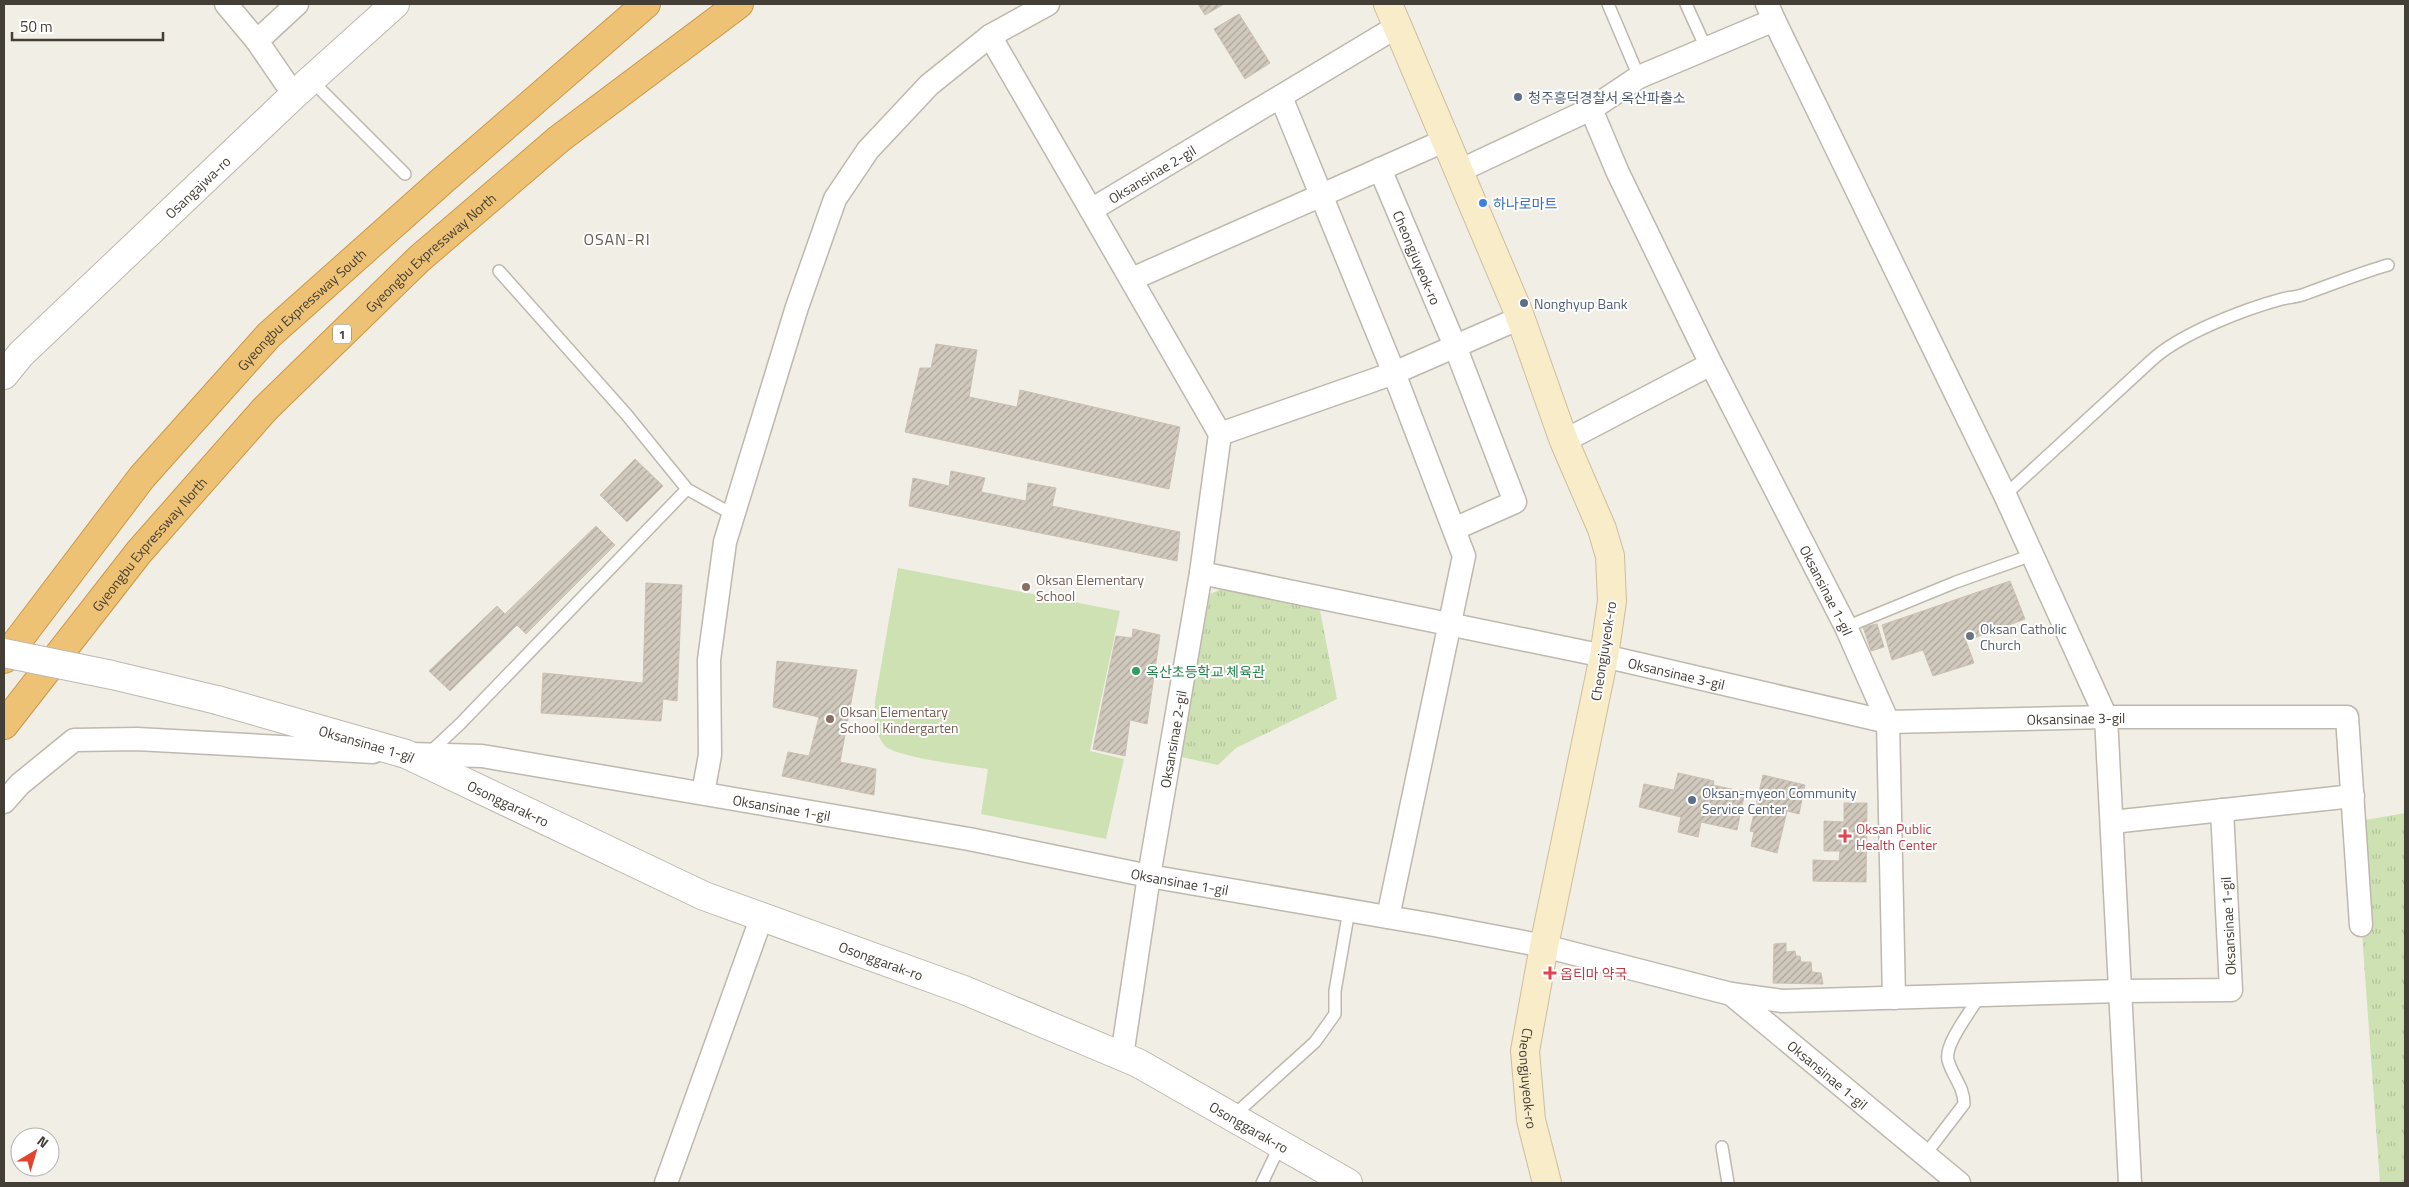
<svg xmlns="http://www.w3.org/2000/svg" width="2409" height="1187" viewBox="0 0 2409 1187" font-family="'Titillium Web','Noto Sans KR',sans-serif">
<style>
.park{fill:url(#park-tufts)}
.garden{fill:#cee1b3}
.building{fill:url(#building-hatch);stroke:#cbc0b1}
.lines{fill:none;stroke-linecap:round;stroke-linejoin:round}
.service-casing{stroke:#beb8ad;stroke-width:14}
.minor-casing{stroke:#beb8ad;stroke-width:25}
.tertiary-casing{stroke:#beb8ad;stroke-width:30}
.secondary-casing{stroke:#ccbe9b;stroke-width:30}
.motorway-casing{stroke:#cb9746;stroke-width:30}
.service{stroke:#fff;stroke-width:11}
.minor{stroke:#fff;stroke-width:22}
.tertiary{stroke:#fff;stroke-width:28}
.secondary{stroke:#f8ecc9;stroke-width:28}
.motorway{stroke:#eec275;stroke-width:28}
.tertiary-bridge-casing{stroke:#beb8ad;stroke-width:30;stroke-linecap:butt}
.tertiary-bridge{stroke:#fff;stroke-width:28}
.service-dot{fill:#5c6f8a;stroke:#fff;stroke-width:2}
.shop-dot{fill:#3f7fe0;stroke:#fff;stroke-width:2}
.education-dot{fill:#8d6e63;stroke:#fff;stroke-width:2}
.worship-dot{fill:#6b7280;stroke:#fff;stroke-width:2}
.leisure-dot{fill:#2e9e5b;stroke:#fff;stroke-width:2}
.health-dot{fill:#e0444e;stroke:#fff;stroke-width:2}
.labels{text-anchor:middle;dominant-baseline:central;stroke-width:4;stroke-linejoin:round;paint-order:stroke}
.shield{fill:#fff;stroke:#7b7872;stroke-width:1}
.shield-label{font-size:12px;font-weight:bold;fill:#433e36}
.service-label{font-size:14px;fill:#4e5e75;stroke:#fff;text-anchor:start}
.street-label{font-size:14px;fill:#433e36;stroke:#fff}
.shop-label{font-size:14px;fill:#366cbe;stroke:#fff;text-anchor:start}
.education-label{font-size:14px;fill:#785e54;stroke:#fff;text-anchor:start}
.worship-label{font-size:14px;fill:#5b616d;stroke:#fff;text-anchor:start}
.leisure-label{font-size:14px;fill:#27864d;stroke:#fff;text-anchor:start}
.health-label{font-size:14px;fill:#be3a42;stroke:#fff;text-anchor:start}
.quarter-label{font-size:16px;letter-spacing:1px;fill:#655b4f;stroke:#fff}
</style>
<defs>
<pattern id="park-tufts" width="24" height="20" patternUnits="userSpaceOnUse" patternTransform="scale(1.25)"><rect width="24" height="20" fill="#cee1b3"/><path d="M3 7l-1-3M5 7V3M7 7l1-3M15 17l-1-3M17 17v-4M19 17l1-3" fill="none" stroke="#b2c29b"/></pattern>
<pattern id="building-hatch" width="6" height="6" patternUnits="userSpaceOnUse" patternTransform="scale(1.25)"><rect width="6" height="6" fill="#d1c9bd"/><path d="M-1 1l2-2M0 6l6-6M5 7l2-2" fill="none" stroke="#aba59a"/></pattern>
</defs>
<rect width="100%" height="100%" fill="#f1eee6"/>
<!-- park -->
<path class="park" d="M1225 588 1320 610 1337 699 1236 748 1218 765 1181 757 1204 596Z
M2405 813V1183H2380L2354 822Z"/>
<!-- garden -->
<path class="garden" d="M898 568 1120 611 1090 751 1124 759 1106 839 981 814 988 769C969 766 893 757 884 745 874 731 874 717 875 701Z"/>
<!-- building -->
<path class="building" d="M1198 4H1224L1205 15Z
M1239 14 1270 63 1245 79 1214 29Z
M936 344 977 350 969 397 1017 407 1020 390 1180 427 1169 489 905 432 920 368H931Z
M635 459 663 486 627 522 600 495Z
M951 471 985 478 981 492 1026 501 1028 483 1056 488 1052 506 1180 532 1177 561 909 506 913 478 949 486Z
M596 526 615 545 526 634 517 625 450 691 429 671 497 606 505 614Z
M2010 581 2025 619 1966 641 1974 663 1933 676 1923 650 1892 660 1882 625Z
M646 583 682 585 677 701 663 699 661 721 541 713 543 673 643 683Z
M1877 624 1884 647 1871 651 1863 627Z
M1133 629 1160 635 1147 724 1130 720 1125 756 1093 749 1116 636 1132 638Z
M777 661 857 670 840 762 876 769 874 795 782 776 788 752 809 756 819 717 773 707Z
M1678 773 1714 781 1713 785 1745 792 1737 830 1701 822 1698 837 1678 832 1681 817 1639 807 1644 784 1674 790Z
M1763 775 1805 785 1799 814 1787 811 1777 853 1751 846 1754 832 1750 831Z
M1844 803H1867L1866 882 1813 881V860L1839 861 1840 851H1824V821L1844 822Z
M1786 943V952L1795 951 1796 956H1800L1801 962H1811L1812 972 1821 973 1823 984 1773 983 1774 944Z"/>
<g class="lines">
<defs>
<path id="service" d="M1608 4 1639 77
M1686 4 1706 48
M311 80 405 174
M499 271 626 414 687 489 732 514
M2005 495 2153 359C2182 333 2245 309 2282 299 2290 297 2298 297 2305 294 2333 284 2360 273 2388 265
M1846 627 1956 582 2032 555
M428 754 460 724 687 489
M1233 1116 1315 1042 1335 1014V991L1349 910
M1722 1147 1728 1183
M1925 1155 1964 1104C1964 1086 1952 1076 1948 1060 1944 1044 1972 1010 1980 995
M1262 1183 1281 1143"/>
<g id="minor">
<path d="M226 4 257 41"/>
<path d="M1048 4 990 36 1091 210"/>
<path d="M1774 20 2005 495 2106 717 2130 1183"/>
<path d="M294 95 257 41 297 4"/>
<path d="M1281 97 1394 373 1464 556 1388 917"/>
<path d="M1591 109 1618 173 1711 364"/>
<path id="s1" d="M1380 169 1455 346 1515 502 1454 529"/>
<path d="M1459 171 1591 109 1639 77 1774 20 1767 4"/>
<path d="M1132 279 1446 140"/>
<path d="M1220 434 1394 373 1520 318"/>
<path id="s2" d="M1564 441 1711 364 1846 627 1888 722 1894 998"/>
<path id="s3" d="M1201 573 1604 656 1888 722 2106 717H2347L2361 925"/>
<path id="s4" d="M410 754 482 756 969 839 1149 876 1434 925 1544 946 1731 994 1959 1183"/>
<path d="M703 793 710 755 709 660 725 542 797 307 835 199 868 150 929 85 990 36"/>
<path d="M4 802 20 784 74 740 137 739 373 752"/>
<path d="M2112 822 2353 796"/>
<path d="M1731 994 1782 1001 2120 991 2231 990 2222 810"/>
<path id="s5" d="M1122 1056 1149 876 1201 573 1220 434 1091 210 1398 26"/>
<path d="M666 1183 762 916"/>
</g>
<g id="tertiary">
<path id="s6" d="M4 375 21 354 294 95 395 4"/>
<path id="s7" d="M217 700 406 754 704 896 964 990 1138 1063 1348 1183"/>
</g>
<g id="secondary">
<path id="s8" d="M1388 4 1518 311 1564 441 1602 529 1610 556 1612 601 1604 656 1544 946 1525 1051 1531 1120 1547 1183"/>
</g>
<g id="motorway">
<path id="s9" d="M4 659 142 477 269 335 442 181 646 4"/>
<path id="s10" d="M4 725 139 552 265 409 419 259 559 139 739 4"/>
</g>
</defs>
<!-- service casing -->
<use href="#service" class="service-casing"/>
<!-- minor casing -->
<use href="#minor" class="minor-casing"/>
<!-- tertiary casing -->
<use href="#tertiary" class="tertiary-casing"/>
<!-- secondary casing -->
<use href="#secondary" class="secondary-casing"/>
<!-- motorway casing -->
<use href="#motorway" class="motorway-casing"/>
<!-- service -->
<use href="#service" class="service"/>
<!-- minor -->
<use href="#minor" class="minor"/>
<!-- tertiary -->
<use href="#tertiary" class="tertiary"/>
<!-- secondary -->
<use href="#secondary" class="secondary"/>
<!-- motorway -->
<use href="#motorway" class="motorway"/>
<defs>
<path id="tertiary-bridge" d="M4 653 112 675 217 700"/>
</defs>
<!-- tertiary-bridge casing -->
<use href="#tertiary-bridge" class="tertiary-bridge-casing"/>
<!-- tertiary-bridge -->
<use href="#tertiary-bridge" class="tertiary-bridge"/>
</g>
<!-- markers -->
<g class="service-dot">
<circle cx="1518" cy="97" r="5"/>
<circle cx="1524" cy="303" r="5"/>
<circle cx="1692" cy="800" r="5"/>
</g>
<circle class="shop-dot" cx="1483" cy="203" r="5"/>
<g class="education-dot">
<circle cx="1026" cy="587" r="5"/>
<circle cx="830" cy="719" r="5"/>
</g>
<circle class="worship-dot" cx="1970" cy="636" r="5"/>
<circle class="leisure-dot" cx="1136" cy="671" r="5"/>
<g class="health-dot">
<path d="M1842.5 828.5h5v5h5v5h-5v5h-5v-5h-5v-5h5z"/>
<path d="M1547.5 965.5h5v5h5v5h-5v5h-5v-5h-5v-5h5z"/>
</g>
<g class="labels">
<!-- shield labels -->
<rect class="shield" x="333" y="324.5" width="18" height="19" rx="4"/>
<g class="shield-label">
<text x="342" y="334">1</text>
</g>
<!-- service labels -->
<g class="service-label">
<text x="1528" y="97">청주흥덕경찰서 옥산파출소</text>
<text x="1534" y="303">Nonghyup Bank</text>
<text x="1702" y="792">Oksan-myeon Community<tspan x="1702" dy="16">Service Center</tspan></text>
</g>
<!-- street labels -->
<g class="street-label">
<text stroke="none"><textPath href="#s5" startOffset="959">Oksansinae 2-gil</textPath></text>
<text stroke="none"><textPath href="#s6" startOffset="270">Osangajwa-ro</textPath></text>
<text stroke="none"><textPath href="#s10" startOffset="638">Gyeongbu Expressway North</textPath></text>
<text stroke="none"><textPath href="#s1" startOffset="96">Cheongjuyeok-ro</textPath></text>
<text stroke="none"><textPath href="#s9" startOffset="460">Gyeongbu Expressway South</textPath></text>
<text stroke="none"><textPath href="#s10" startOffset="232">Gyeongbu Expressway North</textPath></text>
<text stroke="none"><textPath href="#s2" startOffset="420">Oksansinae 1-gil</textPath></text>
<text transform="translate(1603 651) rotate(-81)">Cheongjuyeok-ro</text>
<text stroke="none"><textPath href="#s3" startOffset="486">Oksansinae 3-gil</textPath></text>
<text stroke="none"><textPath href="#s3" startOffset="891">Oksansinae 3-gil</textPath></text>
<text stroke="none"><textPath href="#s5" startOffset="321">Oksansinae 2-gil</textPath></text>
<text stroke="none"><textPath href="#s7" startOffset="156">Oksansinae 1-gil</textPath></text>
<text stroke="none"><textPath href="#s7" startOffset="310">Osonggarak-ro</textPath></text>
<text stroke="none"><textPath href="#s4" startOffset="376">Oksansinae 1-gil</textPath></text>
<text stroke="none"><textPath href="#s4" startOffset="781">Oksansinae 1-gil</textPath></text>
<text transform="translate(2228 926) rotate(-93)">Oksansinae 1-gil</text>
<text stroke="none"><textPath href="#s7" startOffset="715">Osonggarak-ro</textPath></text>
<text stroke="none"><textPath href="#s4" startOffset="1470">Oksansinae 1-gil</textPath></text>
<text stroke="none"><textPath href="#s8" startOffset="1126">Cheongjuyeok-ro</textPath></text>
<text stroke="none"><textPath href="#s7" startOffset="1120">Osonggarak-ro</textPath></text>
</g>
<!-- shop labels -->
<g class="shop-label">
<text x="1493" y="203">하나로마트</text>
</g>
<!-- education labels -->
<g class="education-label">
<text x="1036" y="579">Oksan Elementary<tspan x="1036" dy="16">School</tspan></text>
<text x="840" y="711">Oksan Elementary<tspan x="840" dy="16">School Kindergarten</tspan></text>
</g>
<!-- worship labels -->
<g class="worship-label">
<text x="1980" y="628">Oksan Catholic<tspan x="1980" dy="16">Church</tspan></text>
</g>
<!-- leisure labels -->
<g class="leisure-label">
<text x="1146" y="671">옥산초등학교 체육관</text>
</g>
<!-- health labels -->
<g class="health-label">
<text x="1856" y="828">Oksan Public<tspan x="1856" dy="16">Health Center</tspan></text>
<text x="1560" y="973">옵티마 약국</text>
</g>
<!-- quarter labels -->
<g class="quarter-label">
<text x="617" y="239">OSAN-RI</text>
</g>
</g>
<!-- border -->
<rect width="2409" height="1187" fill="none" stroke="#433e36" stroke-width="10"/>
<!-- north arrow -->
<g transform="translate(35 1152) rotate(38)"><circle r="24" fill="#ffffff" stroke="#b4b2af"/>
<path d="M0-4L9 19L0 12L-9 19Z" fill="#e2432d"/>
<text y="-8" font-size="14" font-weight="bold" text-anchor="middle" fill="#433e36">N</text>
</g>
<!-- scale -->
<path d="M12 32v8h151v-8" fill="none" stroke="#433e36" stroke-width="2.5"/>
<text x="20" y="32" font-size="15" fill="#433e36" stroke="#ffffff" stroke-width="4" paint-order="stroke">50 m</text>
</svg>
